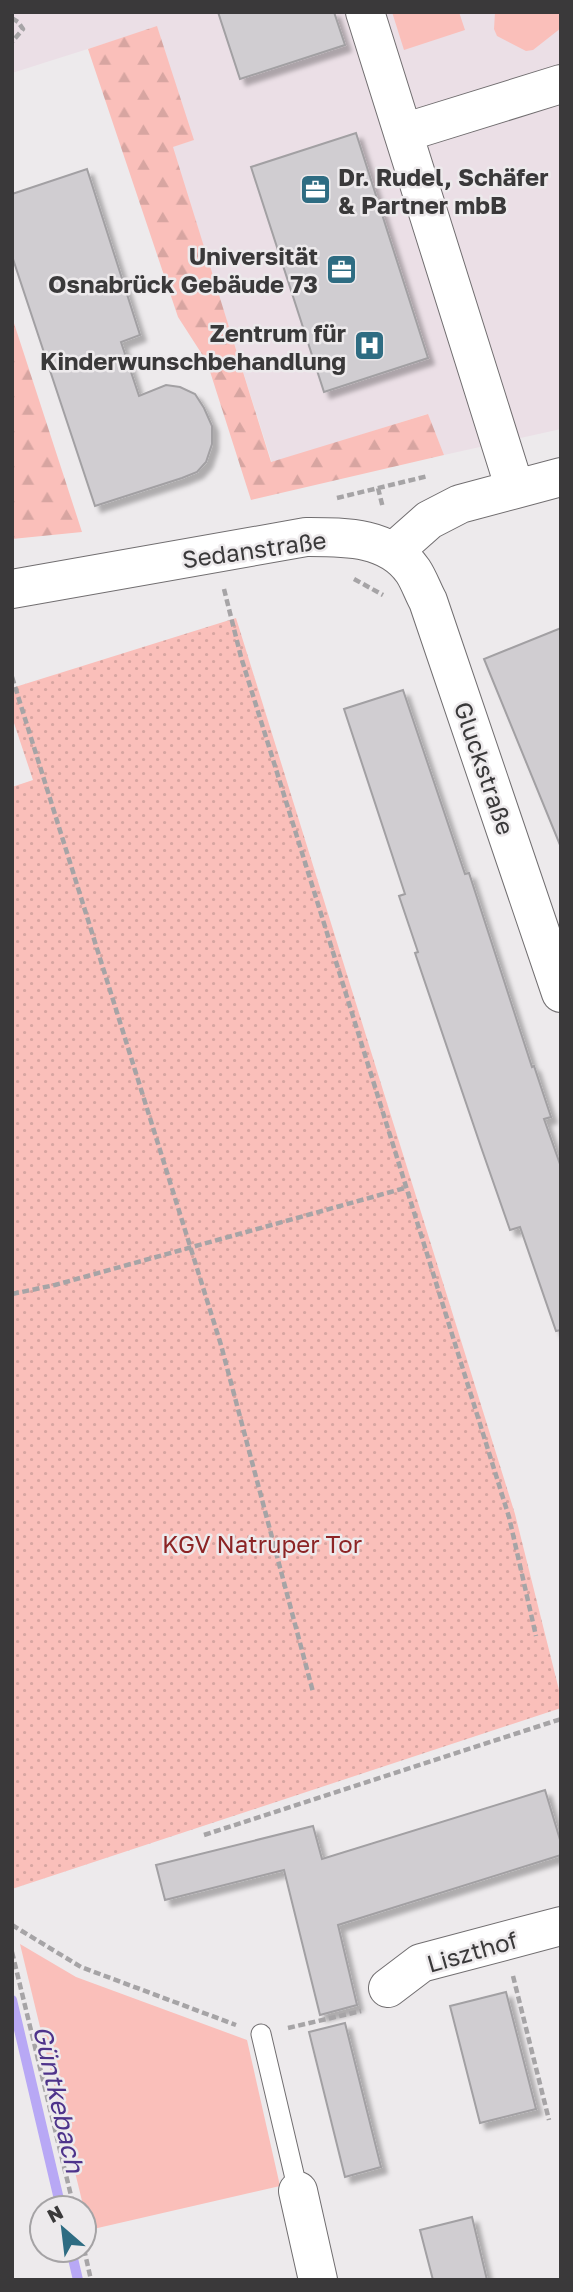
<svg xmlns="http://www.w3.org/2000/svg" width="573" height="2292" viewBox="0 0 573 2292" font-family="'Golos Text',sans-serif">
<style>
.built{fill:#ebdfe6}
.grass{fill:#fabfba}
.forest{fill:url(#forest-firs)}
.park{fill:url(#park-dots)}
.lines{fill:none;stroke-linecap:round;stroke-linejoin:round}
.stream{stroke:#b8a8f5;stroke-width:10}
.building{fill:#d0cdd1;stroke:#a2a0a3;stroke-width:2;filter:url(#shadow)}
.lane-casing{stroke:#716e70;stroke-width:21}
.street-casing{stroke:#716e70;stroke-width:40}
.path{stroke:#a6a4a6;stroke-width:4.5;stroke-dasharray:7 3.5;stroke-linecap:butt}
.lane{stroke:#fff;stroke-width:19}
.street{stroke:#fff;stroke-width:38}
.labels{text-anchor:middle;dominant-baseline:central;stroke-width:5;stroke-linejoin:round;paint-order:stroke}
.poi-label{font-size:24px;font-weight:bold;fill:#3a393a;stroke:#edeaec;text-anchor:end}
.street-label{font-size:24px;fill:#3a393a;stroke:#edeaec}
.park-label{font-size:24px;fill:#8c2425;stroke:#edeaec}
.water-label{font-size:26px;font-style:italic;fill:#4e338b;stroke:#edeaec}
</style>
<defs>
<pattern id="forest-firs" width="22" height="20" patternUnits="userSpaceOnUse" patternTransform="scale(1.75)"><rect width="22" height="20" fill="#fabfba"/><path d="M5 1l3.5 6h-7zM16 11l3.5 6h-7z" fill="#d7a5a1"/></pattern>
<pattern id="park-dots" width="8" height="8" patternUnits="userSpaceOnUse" patternTransform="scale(1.75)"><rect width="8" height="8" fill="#fabfba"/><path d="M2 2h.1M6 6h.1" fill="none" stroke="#d7a5a1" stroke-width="1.8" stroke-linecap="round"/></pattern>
<filter id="shadow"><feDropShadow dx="6" dy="6" stdDeviation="2" flood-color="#0004"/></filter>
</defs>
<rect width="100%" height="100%" fill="#edeaec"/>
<!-- built -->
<path class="built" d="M12 12H561V429L444 455 427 414 272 463 172 147 193 140 157 27 12 73Z"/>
<!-- grass -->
<path class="grass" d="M392 12H459L465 30 404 50Z
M495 12H561V28L533 50 526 51 497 36 494 29Z
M20 1944 76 1977 247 2040 280 2186 89 2230Z"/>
<!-- forest -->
<path class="forest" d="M157 26 194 140 173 147 271 462 428 414 444 455 251 500 207 362 178 317 88 49Z
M12 317 82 532 12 539Z"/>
<!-- park -->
<path class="park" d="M236 618 515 1514 561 1698V1708L12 1889V787L33 780 12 717V688Z"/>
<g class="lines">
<!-- stream -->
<path class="stream" d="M12 2000 61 2208
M71 2250 78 2280"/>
</g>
<!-- building -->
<path class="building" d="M218 12H334L345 45 240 79Z
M356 133 428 358 324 392 251 167Z
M87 169 140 335 121 342 139 396 166 385 180 387 195 394 204 408 212 426V444L206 462 197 472 182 478 95 506 12 256V194Z
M561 628V845H560L484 659Z
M403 690 465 874 469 873 532 1067 534 1066 551 1117 544 1119 561 1167V1330L556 1331 520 1227 510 1230 481 1147 415 953 418 952 399 896 405 894 344 709Z
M545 1790 561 1843V1855L338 1925 357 2005 320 2015 284 1870 165 1900 156 1865 313 1826 322 1859Z
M506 1992 536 2109 480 2123 450 2006Z
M345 2023 381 2167 345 2177 309 2032Z
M472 2217 487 2280H433L420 2230Z"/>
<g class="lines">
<defs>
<path id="lane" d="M261 2034 298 2191"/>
<path id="street" d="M365 12 515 489
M403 133 561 84
M394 551 429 520 460 504 561 477
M12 589 306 537C344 537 389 536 413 571 419 580 423 592 428 601L561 993
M388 1988 421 1963 561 1926
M298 2191 318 2280"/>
</defs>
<!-- lane casing -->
<use href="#lane" class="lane-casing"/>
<!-- street casing -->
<use href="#street" class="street-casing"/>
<!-- path -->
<path class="path" d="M12 18 18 22 23 29 12 42
M378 488 383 508
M337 498 428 476
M354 579 383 595
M224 589 241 657 509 1517 536 1636
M12 677 221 1345 313 1692
M12 1294 55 1285 405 1188
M204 1835 561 1719
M12 1925 81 1967 236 2025
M12 1952 74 2208
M513 1976 549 2120
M288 2028 361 2011
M84 2249 91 2280"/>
<!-- lane -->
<use href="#lane" class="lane"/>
<!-- street -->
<use href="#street" class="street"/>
</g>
<!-- icons -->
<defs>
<symbol id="office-square" viewBox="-11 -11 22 22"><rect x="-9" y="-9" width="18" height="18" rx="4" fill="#2e6c82" stroke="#edeaec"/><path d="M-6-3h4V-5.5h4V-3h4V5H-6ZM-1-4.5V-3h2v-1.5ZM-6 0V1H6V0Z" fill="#fff"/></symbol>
<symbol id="hospital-square" viewBox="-11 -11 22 22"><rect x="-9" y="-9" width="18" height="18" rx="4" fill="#2e6c82" stroke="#edeaec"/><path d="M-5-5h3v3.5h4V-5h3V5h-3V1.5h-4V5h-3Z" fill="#fff"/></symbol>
</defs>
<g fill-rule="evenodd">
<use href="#office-square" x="298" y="172" width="35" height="35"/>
<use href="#office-square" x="324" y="252" width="35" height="35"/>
<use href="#hospital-square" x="352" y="328" width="35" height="35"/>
</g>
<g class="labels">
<!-- poi labels -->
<g class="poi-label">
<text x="338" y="176" text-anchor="start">Dr. Rudel, Schäfer<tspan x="338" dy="28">&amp; Partner mbB</tspan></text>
<text x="318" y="255">Universität<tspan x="318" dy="28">Osnabrück Gebäude 73</tspan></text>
<text x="346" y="332">Zentrum für<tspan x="346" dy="28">Kinderwunschbehandlung</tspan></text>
</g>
<!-- street labels -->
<g class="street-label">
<text transform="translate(254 549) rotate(-8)">Sedanstraße</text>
<text transform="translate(485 768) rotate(71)">Gluckstraße</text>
<text transform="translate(472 1951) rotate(-16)">Liszthof</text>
</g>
<!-- park labels -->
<g class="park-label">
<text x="262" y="1543">KGV Natruper Tor</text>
</g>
<!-- water labels -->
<g class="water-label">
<text transform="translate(59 2099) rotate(77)">Güntkebach</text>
</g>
</g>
<!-- border -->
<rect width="573" height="2292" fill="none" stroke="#3a393a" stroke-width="28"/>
<!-- north arrow -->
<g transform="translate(63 2229) rotate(332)"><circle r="33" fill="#edeaec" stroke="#a5a3a5" stroke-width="2"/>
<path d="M0-5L12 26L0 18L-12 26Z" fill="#2e6c82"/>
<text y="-10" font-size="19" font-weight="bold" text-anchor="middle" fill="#3a393a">N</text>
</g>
</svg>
